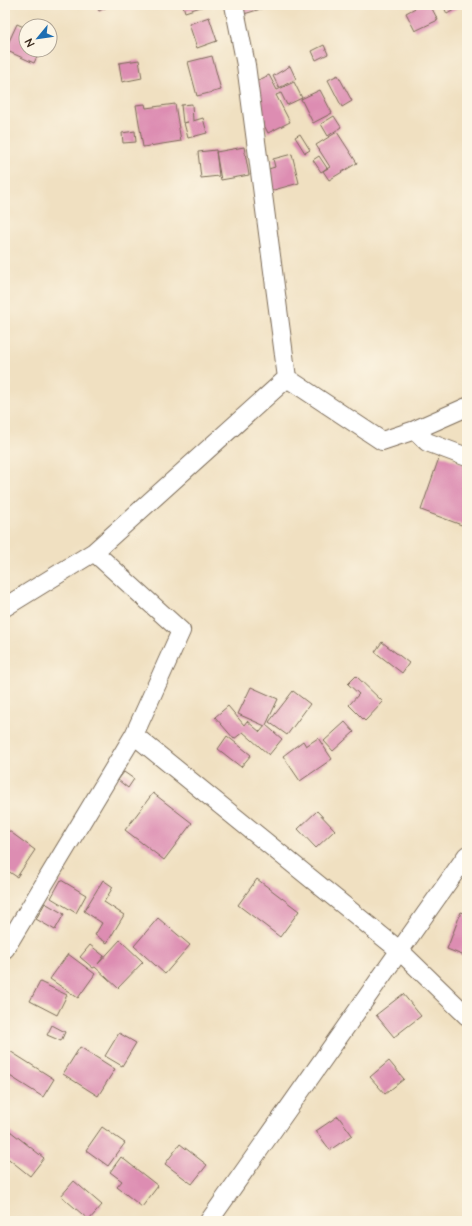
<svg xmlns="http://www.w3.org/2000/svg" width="472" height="1226" viewBox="0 0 472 1226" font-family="'Architects Daughter',sans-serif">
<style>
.building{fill:#dd8db2}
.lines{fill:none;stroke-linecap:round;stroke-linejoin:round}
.minor-casing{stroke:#7a6a57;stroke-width:20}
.minor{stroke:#fff;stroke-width:18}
</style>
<rect width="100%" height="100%" fill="#fcf5e5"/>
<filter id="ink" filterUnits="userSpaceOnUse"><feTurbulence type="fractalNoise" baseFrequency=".025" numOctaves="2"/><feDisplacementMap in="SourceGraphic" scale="8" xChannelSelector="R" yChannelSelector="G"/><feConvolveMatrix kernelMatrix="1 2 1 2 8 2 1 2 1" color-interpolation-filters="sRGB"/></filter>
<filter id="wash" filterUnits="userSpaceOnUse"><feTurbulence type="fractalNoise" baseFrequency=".012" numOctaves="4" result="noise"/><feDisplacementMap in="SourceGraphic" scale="16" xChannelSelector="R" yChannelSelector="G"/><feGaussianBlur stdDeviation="0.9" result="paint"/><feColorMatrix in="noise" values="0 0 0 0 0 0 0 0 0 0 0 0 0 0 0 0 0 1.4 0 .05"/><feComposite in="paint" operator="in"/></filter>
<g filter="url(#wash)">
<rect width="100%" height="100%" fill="#f0e0c1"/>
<g id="blocks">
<!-- building -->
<path class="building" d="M96 5H111L99 11Z
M183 5H207L185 12Z
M241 5H274L244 14Z
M421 5H430L438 20 415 31 406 13Z
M443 5H461V6L447 14Z
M209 17 217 41 197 48 189 24Z
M17 24 26 28V50H40L34 63 5 50Z
M324 45 328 54 316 60 312 51Z
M212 56 221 90 197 96 188 62Z
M139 60 142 78 122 82 119 63Z
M290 66 296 79 279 88 273 76Z
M269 75 277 90 294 82 302 98 287 105 281 93 276 95 290 122 268 133 245 87Z
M338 75 352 101 342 107 328 80Z
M320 90 332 113 313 123 301 99Z
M145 104 146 108 175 104 181 141 143 147 136 105Z
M192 104 193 121 203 118 207 133 188 138 184 123 188 122 183 123 181 105Z
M334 116 341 127 328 136 321 124Z
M135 131 136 142 123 143 122 133Z
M337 132 357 163 329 180 323 171 330 167 316 145Z
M300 134 310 150 305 153 295 137Z
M244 147 249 175 221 180 216 152Z
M216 150 219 176 201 178 198 152Z
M292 154 299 183 270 191 265 170 275 167 273 159Z
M319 156 327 168 321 172 313 160Z
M440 455 467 465V527L421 510Z
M382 642 409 663 402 673 375 652Z
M356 676 383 702 365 721 349 705 359 694 348 684Z
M251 687 278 699 266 725 282 739 269 755 243 732 234 739 215 717 228 706 244 725 247 721 260 732 265 726 238 714Z
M293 691 310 704 287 735 269 722Z
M345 722 354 732 333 751 324 741Z
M227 736 251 755 241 767 218 749Z
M318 738 332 759 300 781 283 756 303 741 306 746Z
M124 772 134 779 128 788 118 780Z
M153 793 192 823 164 860 125 830Z
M317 811 335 830 316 848 298 829Z
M5 828 35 850 17 877 5 869Z
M257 879 299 911 280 937 238 905Z
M61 880 86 895 76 913 51 898Z
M103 880 113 887 104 902 124 915 107 943 95 935 102 923 84 911Z
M45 903 64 914 55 930 36 919Z
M461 912 467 914V957L447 949Z
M158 918 190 945 165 974 134 946Z
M120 940 143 962 118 988 95 967 93 968 80 957 90 945 104 956 98 964Z
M68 954 95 974 78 998 50 979Z
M40 982 67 995 57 1015 30 1001Z
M403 994 421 1016 394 1037 376 1015Z
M52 1025 65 1032 61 1041 47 1035Z
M119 1033 136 1043 122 1066 105 1056Z
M80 1047 115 1069 98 1096 63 1074Z
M5 1048 54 1079 43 1097 5 1073Z
M389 1061 404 1079 385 1094 370 1077Z
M338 1116 352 1135 330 1150 316 1131Z
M5 1127 44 1158 30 1176 5 1156Z
M102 1127 125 1143 108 1166 86 1150Z
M180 1144 207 1165 192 1184 165 1164Z
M121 1157 158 1186 142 1207 117 1187 122 1181 110 1172Z
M74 1181 102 1205 89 1220 61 1196Z"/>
</g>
</g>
<g filter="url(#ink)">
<use href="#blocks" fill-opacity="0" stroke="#7a6a57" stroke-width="1"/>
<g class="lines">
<defs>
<path id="minor" d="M234 5 246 65 287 378 382 441 415 430 467 407
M415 430 427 442 467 457
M5 607 94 552 287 378
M134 735 399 950 467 1016
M5 949 134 735 181 631 94 552
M209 1221 467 855"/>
</defs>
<!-- minor casing -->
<use href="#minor" class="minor-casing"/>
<!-- minor -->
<use href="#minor" class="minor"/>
</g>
</g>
<!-- margin -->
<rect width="472" height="1226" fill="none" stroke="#fcf5e5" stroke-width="20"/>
<!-- north arrow -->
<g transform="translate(38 38) rotate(241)"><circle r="19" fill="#fcf5e5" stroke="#afa495"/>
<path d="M0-3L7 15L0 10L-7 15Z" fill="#1f6fb2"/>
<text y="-6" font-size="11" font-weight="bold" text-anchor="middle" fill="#3b2a1e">N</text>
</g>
</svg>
